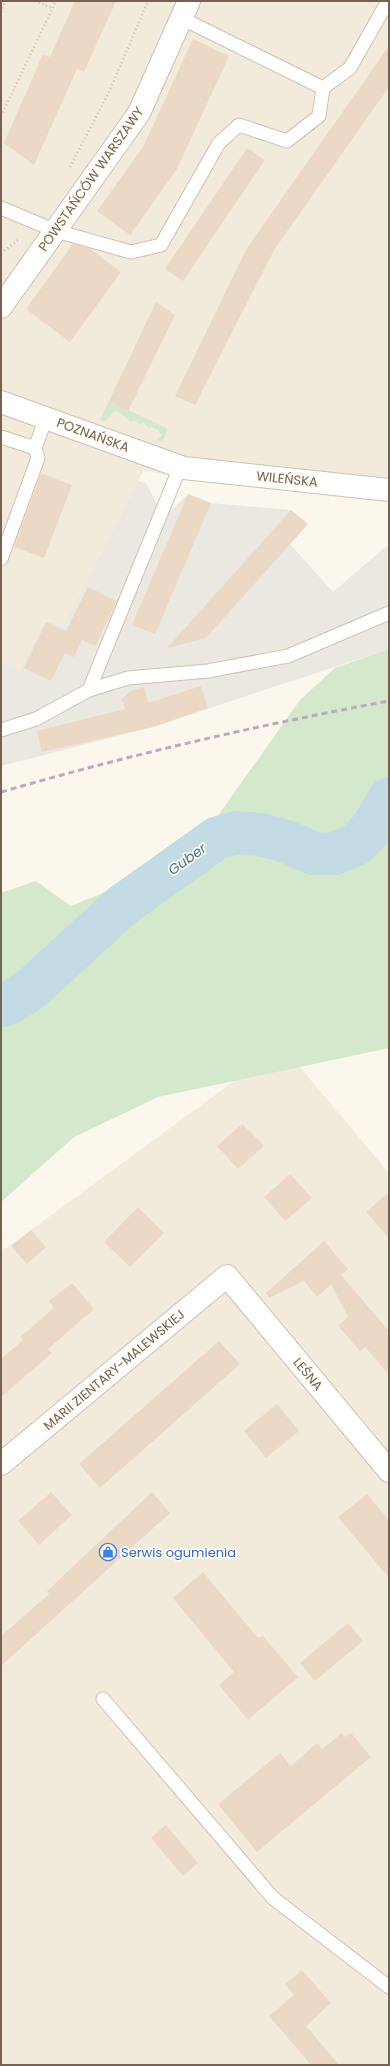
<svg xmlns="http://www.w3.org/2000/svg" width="390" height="2066" viewBox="0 0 390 2066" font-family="Poppins,sans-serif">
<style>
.residential{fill:#f2eadb}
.industrial{fill:#ebe7e1}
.green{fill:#d4e8cb}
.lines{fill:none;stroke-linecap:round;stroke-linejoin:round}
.river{stroke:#c2dbe4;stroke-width:43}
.building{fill:#ecd9c5}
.service-casing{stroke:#cdc1b3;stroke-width:15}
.minor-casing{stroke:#cdc1b3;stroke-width:24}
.tertiary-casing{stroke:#cdc1b3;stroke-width:24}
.path{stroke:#d4bea9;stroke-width:2.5;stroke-dasharray:1 3;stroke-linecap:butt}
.service{stroke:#fff;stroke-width:13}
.minor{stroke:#fff;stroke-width:22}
.tertiary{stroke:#fff;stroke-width:22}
.rail{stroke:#bcaac5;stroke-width:3;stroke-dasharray:6 4;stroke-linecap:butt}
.labels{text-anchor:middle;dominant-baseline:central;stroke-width:3.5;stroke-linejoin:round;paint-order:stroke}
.street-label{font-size:13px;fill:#756251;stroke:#fefbf3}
.shop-label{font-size:13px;fill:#366cbe;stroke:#fefbf3;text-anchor:start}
.water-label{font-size:14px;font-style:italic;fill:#4c7685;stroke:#fefbf3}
</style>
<rect width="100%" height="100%" fill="#fbf7ed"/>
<!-- residential -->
<path class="residential" d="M1 1H389V500L143 471 63 627 46 620 20 670 1 662Z
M282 1046 389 1173V2065H1V1252Z"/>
<!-- industrial -->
<path class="industrial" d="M138 481 146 483 157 504 173 509 188 494 211 503 291 510 308 524 290 544 333 592 389 544V649L153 727 1 766V662L20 670 46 620 63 627Z"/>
<!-- green -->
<path class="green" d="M109 401 168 429 162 442 157 440 162 435 158 430 152 427 150 429 143 422 140 425 134 420 131 422 116 410 105 421 100 420Z
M389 649V1048L158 1097 74 1137 1 1202V893L36 881 71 906 188 858 300 700 335 668Z"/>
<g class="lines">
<!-- river -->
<path class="river" d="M1 1006 10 1003 31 989 123 905 217 838 235 833 259 834 285 841 315 854H333L357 844 372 828 389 799"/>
</g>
<!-- building -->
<path class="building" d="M75 1H116L84 72 77 69 34 165 4 143 43 54 50 57Z
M193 39 229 56 177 169 130 235 97 211 143 147Z
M389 46V87L274 250 195 405 175 396 247 248Z
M247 148 265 160 183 281 165 269Z
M73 244 89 248 121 272 70 342 26 309Z
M156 302 175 315 128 411 109 401Z
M41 473 72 485 44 558 14 547Z
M188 494 211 503 155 634 132 625Z
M291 510 308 524 206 638 167 648Z
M88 587 117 601 95 646 82 640 74 657 65 653 51 681 24 668 46 622 66 631Z
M201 686 208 708 153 727 42 752 37 731 125 709 122 699 130 691 144 687 148 703Z
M242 1124 264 1146 238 1169 217 1146Z
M290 1174 312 1198 285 1221 264 1197Z
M389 1192V1238L366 1212Z
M138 1207 164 1233 130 1267 104 1242Z
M31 1230 46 1247 27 1264 11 1246Z
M324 1241 348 1269 341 1275 389 1331V1375L365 1347 360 1351 338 1326 348 1317 331 1284 317 1297 304 1281 269 1298 266 1293Z
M72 1283 94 1309 48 1349 52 1353 1 1397V1359L23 1340 20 1337 54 1308 49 1301Z
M219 1341 240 1364 100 1488 79 1464Z
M277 1404 299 1431 266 1458 244 1431Z
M51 1492 72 1515 39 1545 18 1521Z
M152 1492 170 1513 1 1666V1636L49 1594 47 1591Z
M367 1494 389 1520V1578L338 1517Z
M203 1572 258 1638 263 1636 298 1677 248 1720 219 1685 234 1672 173 1598Z
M348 1623 363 1641 315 1681 300 1663Z
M342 1733 345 1737 351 1733 371 1757 257 1852 218 1804 280 1753 291 1766 317 1743 322 1749Z
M166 1825 198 1863 183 1876 151 1838Z
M302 1970 331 2003 306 2026 339 2065H311L269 2016 294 1995 285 1984Z"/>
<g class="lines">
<defs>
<path id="service" d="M181 18 323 88 350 68 388 1
M1 208 56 231 131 252 161 245 219 143 239 125 287 141 319 116 323 88
M1 437 35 448
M1 559 38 458 35 448 46 418
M89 690 180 467
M1 730 36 719 89 690 128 678 208 671 288 656 389 613
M103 1699 273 1898 389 1987"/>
<path id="minor" d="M1 402 184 468 389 490
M1 1464 227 1276 389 1471"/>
<path id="tertiary" d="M1 307 139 113 189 1"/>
</defs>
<!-- service casing -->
<use href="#service" class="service-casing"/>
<!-- minor casing -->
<use href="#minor" class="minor-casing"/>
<!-- tertiary casing -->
<use href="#tertiary" class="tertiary-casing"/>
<!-- path -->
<path class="path" d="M35 1 52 8
M1 12 5 1
M1 116 56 1
M70 167 110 90 148 1
M1 253 18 240"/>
<!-- service -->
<use href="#service" class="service"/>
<!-- minor -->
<use href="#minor" class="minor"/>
<!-- tertiary -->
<use href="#tertiary" class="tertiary"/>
<!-- rail -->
<path class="rail" d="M1 792C129 755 258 725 389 701"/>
</g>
<!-- icons -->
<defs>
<symbol id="shop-ring" viewBox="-11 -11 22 22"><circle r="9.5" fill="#fefbf3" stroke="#3f7fe0" stroke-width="1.5"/><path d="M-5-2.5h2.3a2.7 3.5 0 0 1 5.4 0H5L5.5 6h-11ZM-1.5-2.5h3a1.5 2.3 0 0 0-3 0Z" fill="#3f7fe0"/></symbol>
</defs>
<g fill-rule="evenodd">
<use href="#shop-ring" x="98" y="1542" width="20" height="20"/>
</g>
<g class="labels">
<!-- street labels -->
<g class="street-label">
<text transform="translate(91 179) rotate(-55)">POWSTAŃCÓW WARSZAWY</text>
<text transform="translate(93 435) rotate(20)">POZNAŃSKA</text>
<text transform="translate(287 479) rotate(6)">WILEŃSKA</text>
<text transform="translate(114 1370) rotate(-40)">MARII ZIENTARY-MALEWSKIEJ</text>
<text transform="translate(308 1374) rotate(50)">LEŚNA</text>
</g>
<!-- shop labels -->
<g class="shop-label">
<text x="121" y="1552">Serwis ogumienia</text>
</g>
<!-- water labels -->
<g class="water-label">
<text transform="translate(187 859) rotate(-36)">Guber</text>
</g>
</g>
<!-- border -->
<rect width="390" height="2066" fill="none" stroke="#756251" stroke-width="4"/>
</svg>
